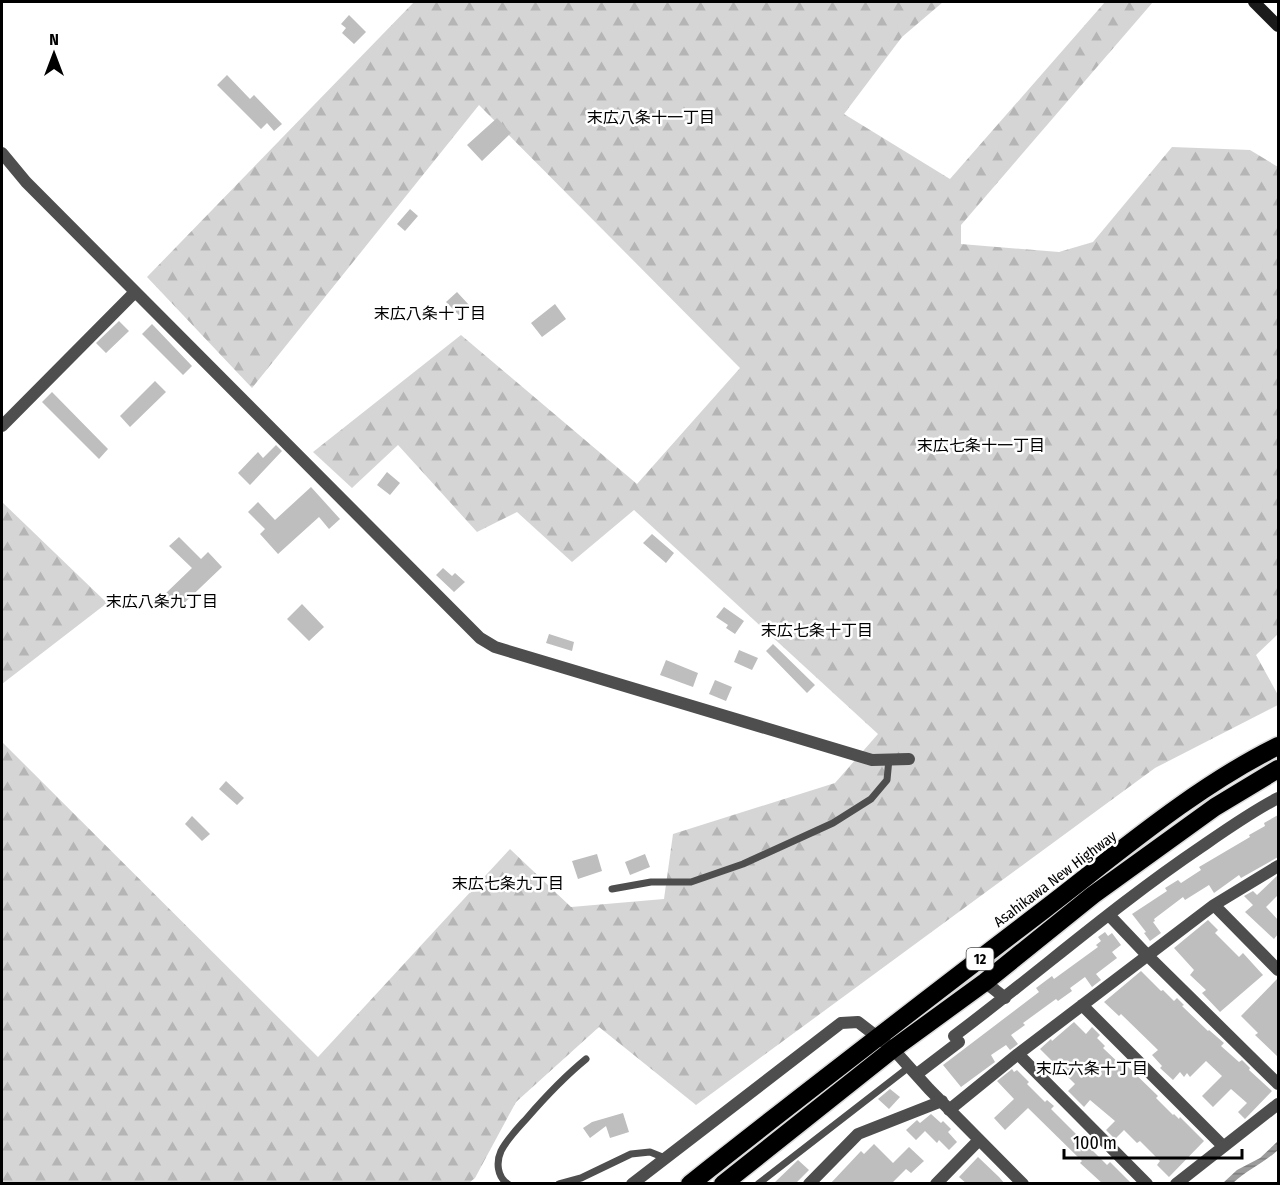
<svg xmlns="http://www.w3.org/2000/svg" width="1280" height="1185" viewBox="0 0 1280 1185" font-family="'Fira Sans Condensed','Noto Sans JP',sans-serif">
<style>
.forest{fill:url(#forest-firs)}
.water{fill:url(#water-rules)}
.building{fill:#bebebe}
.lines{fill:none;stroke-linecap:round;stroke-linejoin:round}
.highway-casing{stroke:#dbdbdb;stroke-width:21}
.lane{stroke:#4e4e4e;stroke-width:7}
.street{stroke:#4e4e4e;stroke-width:12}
.secondary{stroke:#1b1b1b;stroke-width:12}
.highway{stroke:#000;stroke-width:18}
.labels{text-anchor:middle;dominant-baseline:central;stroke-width:5;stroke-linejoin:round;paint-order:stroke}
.shield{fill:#fff;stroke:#4c4c4c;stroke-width:1.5}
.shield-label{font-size:14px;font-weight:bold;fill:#000}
.street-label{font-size:15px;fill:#000;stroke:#fff}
.neighbourhood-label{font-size:16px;fill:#000;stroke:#fff}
</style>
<defs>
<pattern id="forest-firs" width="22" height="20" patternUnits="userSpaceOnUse" patternTransform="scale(1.5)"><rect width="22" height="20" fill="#d5d5d5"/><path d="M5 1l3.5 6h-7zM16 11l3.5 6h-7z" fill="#b5b5b5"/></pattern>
<pattern id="water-rules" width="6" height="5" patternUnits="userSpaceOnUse" patternTransform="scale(1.5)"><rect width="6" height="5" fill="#9c9c9c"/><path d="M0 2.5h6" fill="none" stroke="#7d7d7d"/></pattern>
</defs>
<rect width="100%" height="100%" fill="#fff"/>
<!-- forest -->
<path class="forest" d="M414 2H943L902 37 844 114 950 179 1105 2H1153L961 225V244L1059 252 1093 242 1172 147 1250 150 1278 167V634L1256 655 1278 695V705L1155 768 696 1105 599 1027 516 1102 475 1178 469 1183H2V742L318 1057 510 849 571 907 664 899 673 834 835 783 878 734 634 510 572 562 517 512 477 532 398 445 352 488 313 452 461 335 637 484 740 368 479 105 252 388 147 277Z
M2 502 107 603 2 684Z"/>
<!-- water -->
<path class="water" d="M1278 1141V1150C1264 1163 1247 1170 1233 1183H1223L1237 1170 1260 1158Z"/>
<!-- building -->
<path class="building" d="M349 15 366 32 354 44 342 33 346 28 341 24Z
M227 75 250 99 254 95 282 124 274 131 267 123 261 129 217 85Z
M497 118 511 133 482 161 467 145Z
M410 209 418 216 405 231 397 224Z
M457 292 469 305 459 315 446 302Z
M555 304 566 319 542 337 531 323Z
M119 321 129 331 106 353 96 343Z
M152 324 192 366 183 375 142 334Z
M155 381 166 392 130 427 120 416Z
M52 392 108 449 99 459 42 402Z
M276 445 282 451 250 485 238 473 258 452 263 458Z
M387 472 400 483 390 495 377 485Z
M311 487 340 519 329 529 319 517 278 554 260 534 265 529 248 512 258 502 275 520Z
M652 534 674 553 666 563 643 543Z
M179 537 201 559 208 552 222 567 179 608 165 594 192 568 169 546Z
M443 568 452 576 455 573 465 582 454 592 436 575Z
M302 604 324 627 309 641 287 619Z
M724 607 744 621 735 634 726 628 728 625 716 617Z
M549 634 574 642 572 651 546 643Z
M773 644 815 685 807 693 766 651Z
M739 650 758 658 752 670 734 662Z
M666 660 698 673 693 687 660 675Z
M715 680 732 687 726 701 709 694Z
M226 781 244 798 237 805 219 789Z
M1278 815V857L1241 878 1239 875 1214 893 1209 885 1185 900 1183 897 1154 919 1155 921 1153 922 1161 933 1150 941 1144 933 1146 932 1132 914 1167 891 1165 888 1178 880 1181 883 1201 870 1199 867 1250 837 1249 835 1265 826 1264 823Z
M192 816 210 834 202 841 185 824Z
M597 854 602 871 578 879 572 861Z
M645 854 650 867 630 875 625 862Z
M1278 875V895L1266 907 1278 920V934L1274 939 1245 912 1253 905 1244 896 1253 891 1257 895Z
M1208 920 1218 930 1215 933 1239 957 1243 953 1263 975 1220 1012 1202 993 1206 990 1190 975 1194 970 1174 948Z
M1105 932 1108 936 1112 933 1121 945 1112 952 1117 958 1096 974 1101 980 1092 987 1085 977 1070 988 1072 991 1058 1001 1056 999 1023 1023 1025 1025 1011 1035 1018 1044 1010 1050 1006 1045 991 1055 995 1062 961 1087 943 1065 1039 992 1036 988 1052 976 1054 979 1098 947 1096 945 1101 941 1098 937Z
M1141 971 1161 991 1163 990 1174 1001 1177 998 1184 1005 1182 1006 1208 1031 1209 1030 1224 1043 1221 1046 1239 1062 1242 1060 1250 1068 1249 1070 1272 1091 1245 1119 1238 1112 1247 1103 1231 1089 1213 1107 1202 1096 1222 1076 1206 1061 1190 1077 1187 1073 1184 1077 1180 1072 1173 1080 1160 1068 1162 1066 1152 1055 1158 1050 1121 1014 1119 1016 1104 1002Z
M1278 978V1057L1255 1035 1258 1033 1241 1016Z
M1074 1022 1086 1034 1092 1027 1100 1035 1097 1038 1105 1046 1103 1048 1124 1068 1126 1065 1158 1096 1156 1098 1173 1115 1174 1114 1179 1119 1180 1117 1204 1141 1169 1177 1157 1165 1160 1161 1140 1141 1137 1143 1124 1130 1115 1139 1106 1130 1115 1121 1090 1100 1084 1107 1068 1091 1075 1084 1040 1049 1051 1039 1052 1041Z
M1012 1069 1014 1072 1017 1070 1029 1082 1027 1084 1045 1102 1047 1100 1054 1106 1051 1109 1107 1165 1110 1162 1132 1184H1103L1080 1163 1082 1161 1028 1108 1005 1130 994 1118 1014 1099 997 1081Z
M890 1089 900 1097 889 1109 878 1099Z
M623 1113 629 1132 610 1138 606 1126 590 1138 583 1128 592 1122Z
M931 1114 941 1123 943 1121 951 1129 948 1132 957 1142 949 1150 939 1140 937 1143 925 1131 916 1140 906 1130 917 1120 920 1123Z
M874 1144 893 1163 909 1147 924 1161 911 1173 906 1169 891 1184H830L861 1151 864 1154Z
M978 1157 999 1177 1005 1184H967L959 1177Z
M798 1160 809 1170 795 1184H773Z"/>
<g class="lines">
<defs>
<path id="highway" d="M690 1184C807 1091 926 1000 1045 909 1118 853 1195 787 1278 746
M723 1184 893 1049 985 982 1093 895 1215 807 1278 769"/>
</defs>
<!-- highway casing -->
<use href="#highway" class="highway-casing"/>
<!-- lane -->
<path class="lane" d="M612 889 651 882H691L743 864 833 823 871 799 887 780 889 759
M508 1184C497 1177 496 1162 501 1151 507 1139 518 1128 527 1118 546 1096 564 1077 586 1059
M559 1184 581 1178 631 1154 650 1152 665 1158
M758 1184 909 1067"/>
<!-- street -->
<path class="street" d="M2 153 26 182 480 638 495 647 872 760 909 759
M2 426 135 292
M1214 905 1278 970
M1109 915 1147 955 1278 1084
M985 982 1005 998
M1082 1005 1223 1146
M1018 1054 1147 1184
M917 1074 959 1042 954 1036C1037 974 1115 905 1201 847 1227 829 1251 812 1278 798
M949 1110 1018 1054 1214 905 1278 866
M632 1184 841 1023 858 1022 893 1049 929 1089 1023 1184
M809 1184 858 1134 942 1101
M936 1184 979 1140
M1176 1184 1278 1104"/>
<!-- secondary -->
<path class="secondary" d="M1254 2 1278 26"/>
<!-- highway -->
<use href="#highway" class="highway"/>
</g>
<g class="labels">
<!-- shield labels -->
<rect class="shield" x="966.5" y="948" width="27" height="22" rx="4.5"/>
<g class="shield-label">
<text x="980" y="959">12</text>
</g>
<!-- street labels -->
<g class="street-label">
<text transform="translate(1055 879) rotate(-37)">Asahikawa New Highway</text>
</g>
<!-- neighbourhood labels -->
<g class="neighbourhood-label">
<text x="651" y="117">末広八条十一丁目</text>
<text x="430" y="313">末広八条十丁目</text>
<text x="981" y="445">末広七条十一丁目</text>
<text x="162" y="601">末広八条九丁目</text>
<text x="817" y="630">末広七条十丁目</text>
<text x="508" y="883">末広七条九丁目</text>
<text x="1092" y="1068">末広六条十丁目</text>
</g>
</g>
<!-- border -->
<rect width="1280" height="1185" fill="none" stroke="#000000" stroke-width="6"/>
<!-- north arrow -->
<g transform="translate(54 54)" stroke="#ffffff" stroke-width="4.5" paint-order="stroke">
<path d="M0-4.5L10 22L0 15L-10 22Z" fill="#000000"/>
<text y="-9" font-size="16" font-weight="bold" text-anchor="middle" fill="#000000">N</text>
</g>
<!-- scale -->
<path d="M1064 1149v9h178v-9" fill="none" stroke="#000000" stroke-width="3"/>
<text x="1073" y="1149" font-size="18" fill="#000000" stroke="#ffffff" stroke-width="4.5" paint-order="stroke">100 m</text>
</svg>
